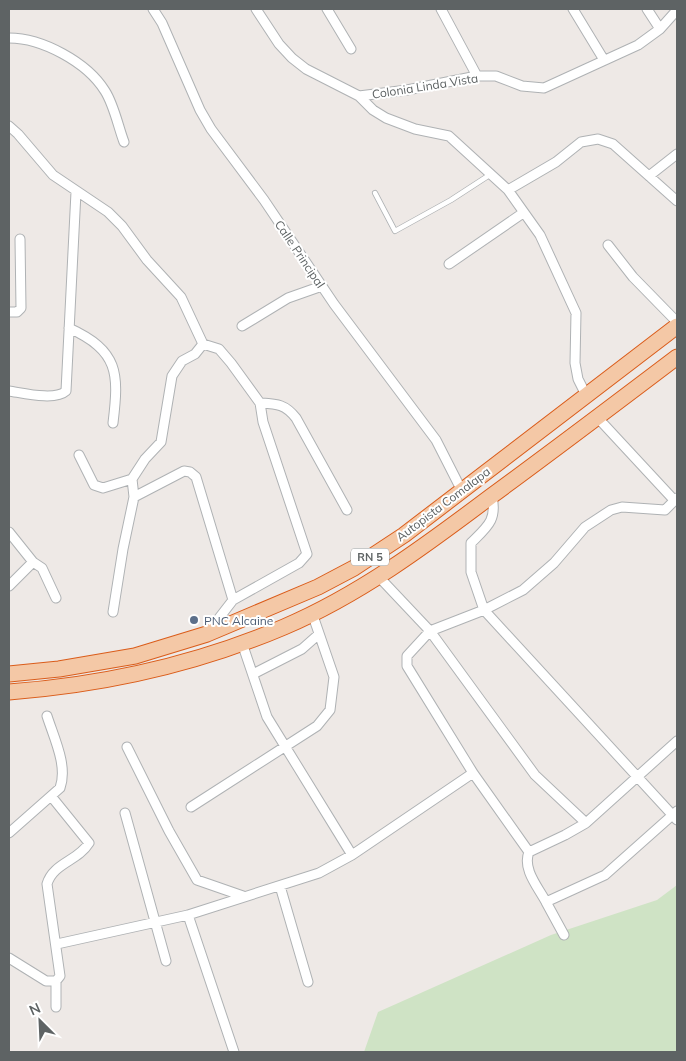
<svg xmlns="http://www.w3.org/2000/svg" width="686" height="1061" viewBox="0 0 686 1061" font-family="Mulish,sans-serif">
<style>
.green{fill:#cfe3c5}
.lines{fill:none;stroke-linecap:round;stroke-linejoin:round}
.service-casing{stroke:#afb2b4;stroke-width:6}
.minor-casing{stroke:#afb2b4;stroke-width:11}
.trunk-casing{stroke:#da5c1a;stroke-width:17}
.service{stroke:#fff;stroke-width:4.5}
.minor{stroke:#fff;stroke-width:9}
.trunk{stroke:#f4c8a6;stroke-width:15}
.service-dot{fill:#5c6f8a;stroke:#fff;stroke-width:2}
.labels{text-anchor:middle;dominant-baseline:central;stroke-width:4;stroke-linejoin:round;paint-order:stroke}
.shield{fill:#fff;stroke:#8e9292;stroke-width:1}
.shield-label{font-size:11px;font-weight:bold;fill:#5e6364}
.street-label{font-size:12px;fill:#5e6364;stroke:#fff}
.service-label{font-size:12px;fill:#4e5e75;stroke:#fff;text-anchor:start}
</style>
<rect width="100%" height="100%" fill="#eee9e6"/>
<!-- green -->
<path class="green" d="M677 885V1052H364L378 1012 551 935 657 900Z"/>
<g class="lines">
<defs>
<path id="service" d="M375 193 395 231 451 200 491 174"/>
<path id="minor" d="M153 9 162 23 200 110 211 129 264 200 334 304 436 440 462 491
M256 9 279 44 292 58 306 69 359 96 373 110 386 118 415 129 449 136 508 190 540 235 576 313 575 363 578 379 586 395
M327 9 351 49
M441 9 477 76
M573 9 604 60
M647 9 660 29
M9 38C42 38 87 62 105 91 114 105 118 126 124 142
M359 96 407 90 477 76H496L522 86 544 88 638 45 660 29 677 10
M9 126 18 134 53 175 108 212 122 226 147 260 181 297 203 344 195 354 182 361 172 376 161 442 145 459 132 479 134 497 123 549 113 612
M649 176 677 154
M508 190 556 162 581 142 598 139 613 144 677 201
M608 245 633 277 677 322
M449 264 523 213
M9 312H17L21 308 20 239
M242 326 288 298 322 286
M69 328C119 351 119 373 113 423
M203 344 219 349 231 363 260 403 263 422 307 554 299 563 233 600
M9 391C23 393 55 401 66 391L76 192
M260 403C277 404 285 404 296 418L347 510
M597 417 674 500
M79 455 94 485 103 488 132 479
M492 496C497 520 488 526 471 543V572L484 610 677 820
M134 497 184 471 190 472 196 477 233 600 209 631
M9 532 33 562 42 568 56 598
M379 577 430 631 535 775 586 823
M9 586 33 562
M242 643 267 717 352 855
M253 674 302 649 319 634
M127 747 169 831 197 880 243 896
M473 773 407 666V656L430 631 484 610 523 590 554 563 585 527 611 510 622 507 665 510 677 498
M191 807 317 726 330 710 334 677 312 613
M125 813 166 961
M9 833 60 788C68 766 54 738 47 716
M529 852 565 835 586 823 677 741
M280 886 308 982
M546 902 564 935
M188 915 234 1052
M57 944 188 915 319 873 352 855 473 773 529 852C522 869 538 887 546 902L605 875 677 811
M9 958 46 981H56L60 976 47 884C53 863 78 861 89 843L51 796
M56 981V1007"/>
<path id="trunk" d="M9 674 59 669 135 656 207 634 318 587 354 568 404 535 677 326
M9 692C102 685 197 664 284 627 359 595 425 546 490 497 553 451 615 404 677 357"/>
</defs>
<!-- service casing -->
<use href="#service" class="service-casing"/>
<!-- minor casing -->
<use href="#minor" class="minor-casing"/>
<!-- trunk casing -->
<use href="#trunk" class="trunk-casing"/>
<!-- service -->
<use href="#service" class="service"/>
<!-- minor -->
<use href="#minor" class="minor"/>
<!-- trunk -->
<use href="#trunk" class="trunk"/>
</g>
<!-- markers -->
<circle class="service-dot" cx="194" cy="620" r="5"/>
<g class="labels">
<!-- shield labels -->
<rect class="shield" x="351" y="548.5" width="38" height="17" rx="4"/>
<g class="shield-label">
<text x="370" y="557">RN 5</text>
</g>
<!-- street labels -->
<g class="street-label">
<text transform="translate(425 86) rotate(-9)">Colonia Linda Vista</text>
<text transform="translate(300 254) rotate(56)">Calle Principal</text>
<text transform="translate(443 504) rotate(-37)">Autopista Comalapa</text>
</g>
<!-- service labels -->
<g class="service-label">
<text x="204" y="620">PNC Alcaine</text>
</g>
</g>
<!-- border -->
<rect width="686" height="1061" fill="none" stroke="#5e6364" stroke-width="20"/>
<!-- north arrow -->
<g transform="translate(40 1021) rotate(336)" stroke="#ffffff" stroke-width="4" paint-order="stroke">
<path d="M0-4L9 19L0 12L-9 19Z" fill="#5e6364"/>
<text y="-8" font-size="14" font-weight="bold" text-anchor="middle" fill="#5e6364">N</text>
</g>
</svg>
